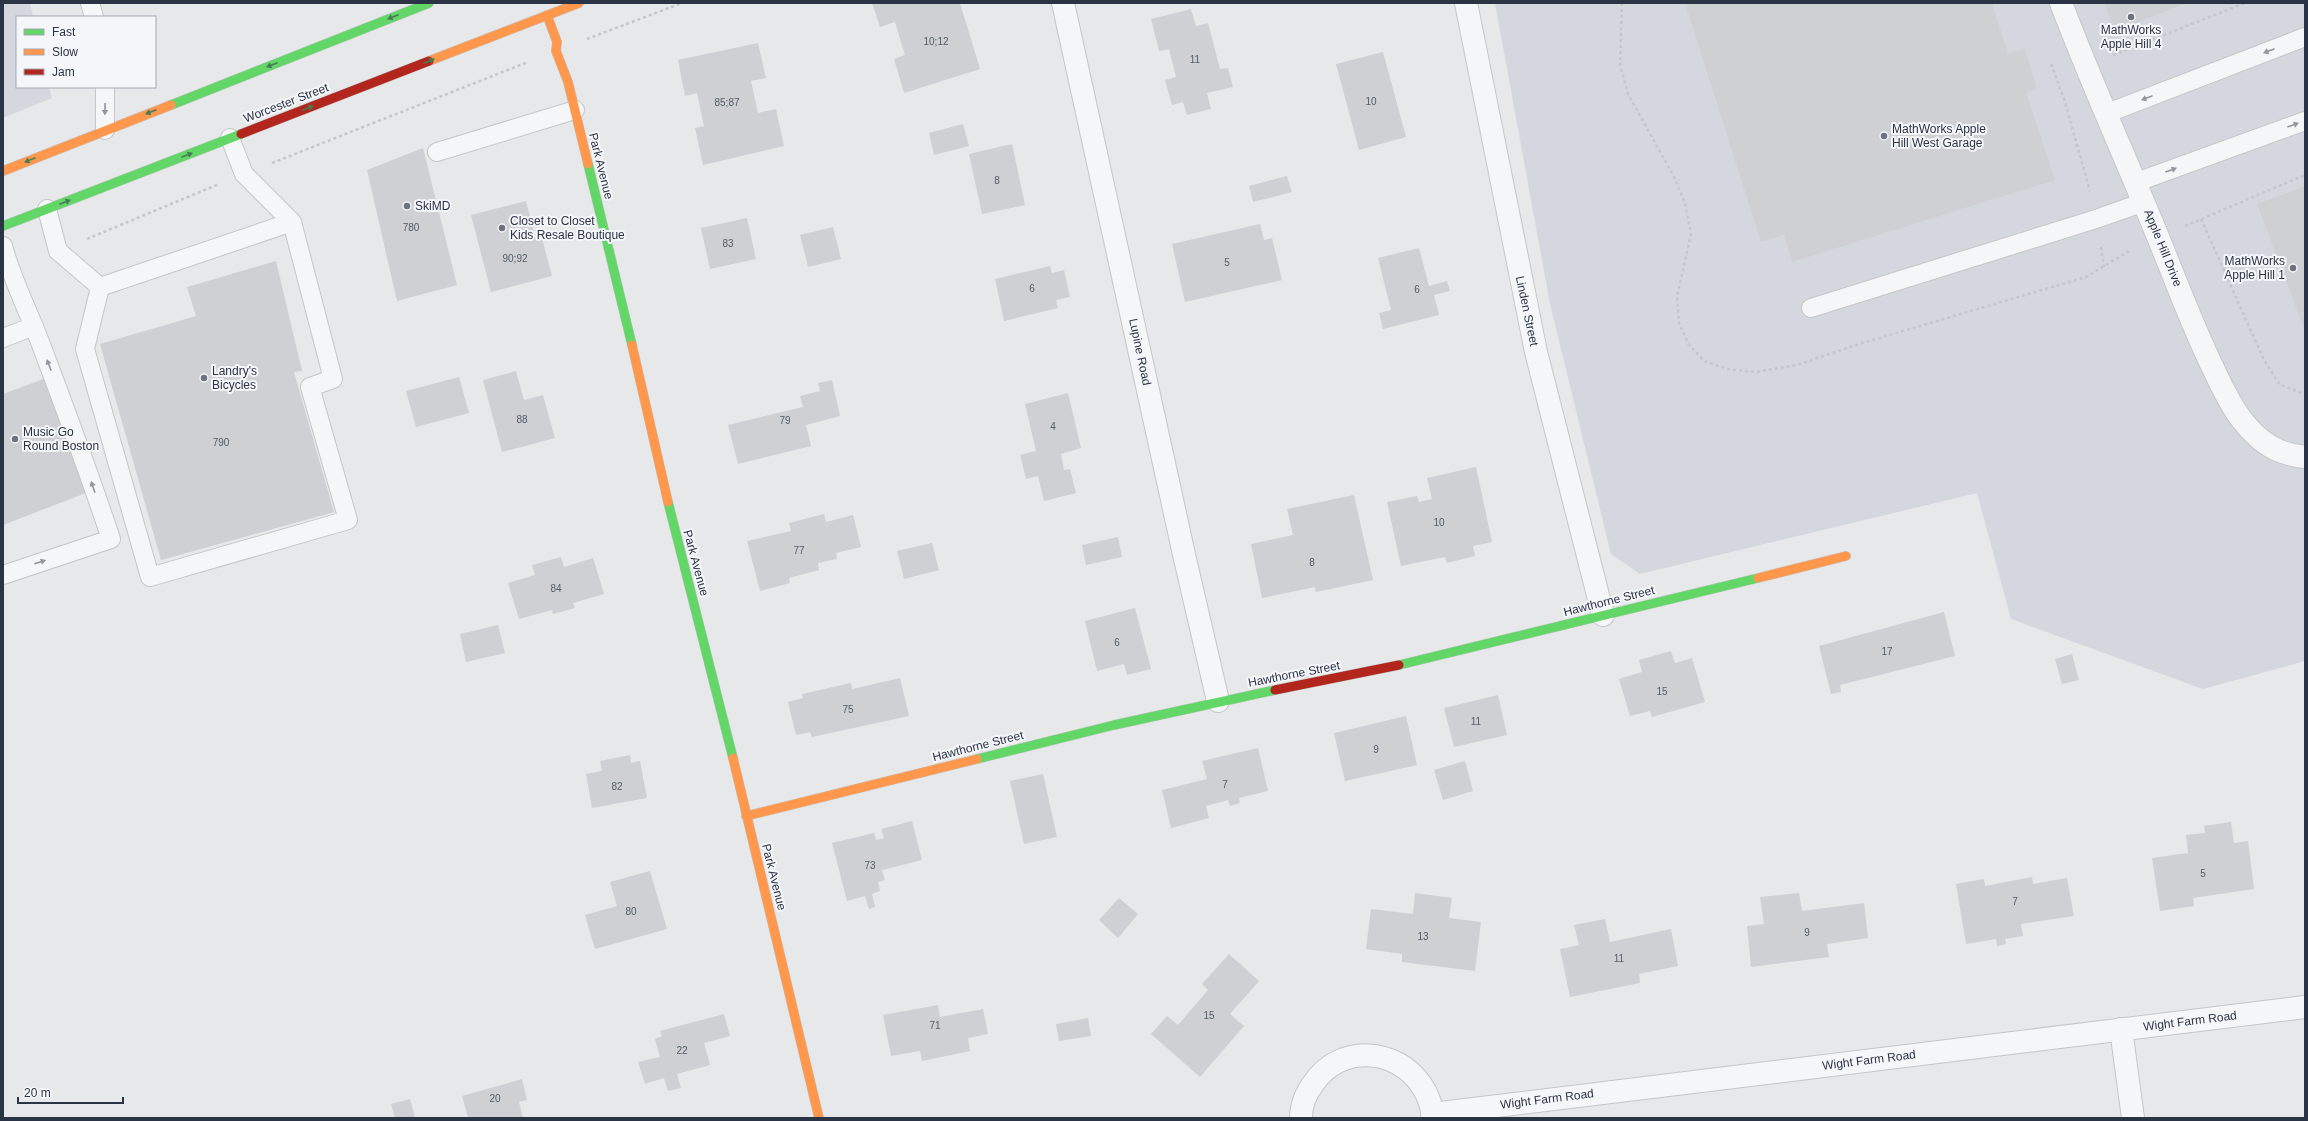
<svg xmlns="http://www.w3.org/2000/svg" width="2308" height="1121" viewBox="0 0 2308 1121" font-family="Helvetica,sans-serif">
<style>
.built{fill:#d4d7dd}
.building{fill:#ced0d3}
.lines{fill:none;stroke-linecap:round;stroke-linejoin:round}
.lane-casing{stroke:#c4c6c8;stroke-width:20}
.street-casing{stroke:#c4c6c8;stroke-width:24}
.fast-casing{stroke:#c4c6c8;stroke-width:10}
.slow-casing{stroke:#c4c6c8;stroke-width:10}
.jam-casing{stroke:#c4c6c8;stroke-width:10}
.path{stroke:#c5c6ca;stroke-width:2.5;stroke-dasharray:3 3;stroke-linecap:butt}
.lane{stroke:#f5f6f7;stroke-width:18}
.street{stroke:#f5f6f7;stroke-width:22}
.fast{stroke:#63d668;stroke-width:9}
.slow{stroke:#ff974d;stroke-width:9}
.jam{stroke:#b3261e;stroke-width:9}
.oneway{fill:#447d55}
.oneway2{fill:#90959e}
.poi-dot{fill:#6c737f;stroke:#f4f6f9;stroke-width:1.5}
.labels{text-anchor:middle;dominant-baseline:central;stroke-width:4;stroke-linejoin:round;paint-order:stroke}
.number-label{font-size:10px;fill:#545c69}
.poi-label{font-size:12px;fill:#2b3445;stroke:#f4f6f9;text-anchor:start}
.street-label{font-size:12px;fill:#2b3445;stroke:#f4f6f9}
</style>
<rect width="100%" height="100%" fill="#e6e8ea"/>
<!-- built -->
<path class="built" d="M3 3H30L33 17H17V87H49L52 98 3 118Z
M1495 3H2305V661L2203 689 2011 619 1977 493 1640 574 1611 554 1550 304Z"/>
<!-- building -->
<path class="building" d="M872 3H960L980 69 904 93 894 59 905 55 895 22 880 27Z
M1685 3H1992L2008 54 2025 49 2037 89 2026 92 2055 180 1792 262 1784 235 1761 242Z
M2104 3H2187L2115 31Z
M1191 9 1196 26 1208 23 1220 69 1228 68 1233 87 1207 93 1211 109 1187 115 1183 102 1172 105 1165 80 1176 77 1169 49 1159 51 1151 19Z
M758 43 766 78 751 81 758 113 776 109 784 146 703 165 695 128 704 126 697 93 685 96 678 60Z
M1383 52 1406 137 1359 150 1336 64Z
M963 124 969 146 934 155 929 133Z
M1012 144 1025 205 982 214 969 154Z
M423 148 457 285 397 301 367 170Z
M1287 176 1292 192 1253 202 1249 186Z
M2305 186V331L2257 204Z
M526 201 536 240 542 238 552 276 491 292 471 215Z
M747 218 756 259 710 269 701 228Z
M1260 224 1264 240 1272 238 1282 280 1185 302 1172 244Z
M833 227 841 259 808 267 800 235Z
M1419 248 1429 286 1447 281 1450 291 1434 295 1439 315 1383 329 1379 313 1391 310 1378 258Z
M276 261 302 371 294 372 334 512 161 560 100 344 196 316 187 287Z
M1050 266 1052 273 1064 270 1070 297 1056 300 1058 308 1004 321 995 279Z
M516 371 524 400 543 395 555 438 502 452 483 380Z
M49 377 91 491 3 525V394Z
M459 377 469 413 416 427 406 391Z
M832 380 840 416 806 425 811 446 738 464 728 425 803 407 800 396 820 391 818 383Z
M1068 393 1081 448 1061 454 1064 470 1070 469 1076 493 1044 501 1038 476 1026 479 1020 455 1036 451 1025 404Z
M1476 467 1492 542 1473 546 1475 556 1447 563 1445 557 1401 566 1387 502 1417 496 1419 502 1432 499 1427 478Z
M1354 495 1373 580 1316 592 1315 587 1262 598 1251 544 1293 535 1287 509Z
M824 514 826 522 853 515 861 547 836 553 837 559 818 563 819 570 789 578 790 583 760 591 747 541 791 531 789 523Z
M1118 537 1122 557 1086 565 1082 545Z
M932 543 939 570 904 579 897 551Z
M561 557 564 567 593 558 604 594 573 603 575 608 553 614 552 610 519 619 508 583 535 575 532 565Z
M1135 608 1151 669 1127 675 1124 664 1097 671 1085 621Z
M1944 612 1955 656 1840 685 1841 692 1831 694 1819 646Z
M498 625 505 653 466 662 460 634Z
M1671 651 1675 663 1692 658 1705 702 1652 717 1650 711 1630 716 1619 679 1642 672 1639 660Z
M2072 654 2079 680 2062 684 2055 659Z
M900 678 909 716 812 737 810 732 796 735 788 702 803 698 802 694 851 683 852 689Z
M1498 695 1507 735 1454 747 1444 708Z
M1406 716 1417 765 1345 781 1334 733Z
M1258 748 1268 791 1239 798 1240 803 1230 806 1228 800 1206 806 1209 818 1171 828 1162 790 1207 779 1202 761Z
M630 755 631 763 640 761 647 798 592 808 586 774 602 771 600 761Z
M1465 761 1473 791 1443 800 1434 770Z
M1043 774 1057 837 1024 844 1010 781Z
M912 821 922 860 882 870 885 880 878 882 880 891 872 894 875 907 869 909 865 896 847 901 832 843 874 833 876 840 884 838 881 829Z
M2231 822 2234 843 2248 841 2254 889 2193 898 2194 906 2160 911 2152 858 2188 853 2186 835 2205 833 2204 826Z
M650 871 667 929 595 949 585 915 617 906 610 882Z
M2032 877 2033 884 2067 878 2074 916 2021 924 2023 936 2005 939 2006 944 1997 946 1996 939 1966 944 1956 884 1984 879 1985 886Z
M1415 893 1452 898 1449 918 1481 922 1475 971 1402 962V954L1366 949 1371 909 1413 914Z
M1799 893 1802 911 1864 903 1868 938 1827 944 1829 957 1751 967 1747 926 1764 924 1760 897Z
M1119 898 1138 914 1118 938 1099 920Z
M1605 919 1610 942 1671 929 1678 966 1639 974 1640 983 1570 997 1560 949 1579 945 1574 925Z
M1229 954 1259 981 1230 1014 1244 1026 1200 1077 1151 1034 1167 1016 1178 1025 1208 990 1202 984Z
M938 1005 940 1017 983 1009 988 1034 968 1038 970 1051 922 1061 920 1051 891 1056 883 1015Z
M724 1014 730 1036 704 1043 710 1065 677 1074 681 1088 668 1091 664 1078 645 1084 638 1062 660 1057 655 1039 662 1036 660 1031Z
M1088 1018 1091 1036 1059 1041 1056 1024Z
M522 1079 527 1100 519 1102 523 1118H468L462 1096Z
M410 1099 415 1118H395L391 1104Z"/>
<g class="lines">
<defs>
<path id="lane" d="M90 3 94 17
M2105 114 2305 37
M105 130V87
M230 138 244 174 292 222 333 379 310 387 348 520 150 577 85 349 100 287 292 222
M437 152 575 110
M2134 183 2305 121
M47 209 58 251 100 287
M3 246C12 280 28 310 40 342 65 408 89 473 111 539L3 575
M1811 308 2096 219 2144 202
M3 338 34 326"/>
<path id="street" d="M1063 3 1185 559 1218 701
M1466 3 1536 352 1603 615
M2061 3C2091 82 2126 159 2158 237 2176 281 2192 325 2213 368 2221 385 2230 405 2242 420 2260 443 2277 454 2305 457
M2121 1029 2133 1118
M1432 1114 2305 1007
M1301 1118C1301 1106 1306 1093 1313 1084 1339 1044 1397 1047 1422 1086 1428 1095 1433 1108 1432 1118"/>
<path id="fast" d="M171 105 429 3
M588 164 632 345
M3 226 241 134
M668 502 733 758
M1399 665 1758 578
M977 759 1114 725 1275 690"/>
<path id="slow" d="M547 15 557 42 556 51 568 82 588 164
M429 61 579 3
M3 171 171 105
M632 345 668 502
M1758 578 1846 556
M733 758 819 1118
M746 816 977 759"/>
<path id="jam" d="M241 134 429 61
M1275 690 1399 665"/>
</defs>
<!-- lane casing -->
<use href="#lane" class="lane-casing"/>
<!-- street casing -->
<use href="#street" class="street-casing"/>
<!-- fast casing -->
<use href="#fast" class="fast-casing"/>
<!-- slow casing -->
<use href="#slow" class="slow-casing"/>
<!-- jam casing -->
<use href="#jam" class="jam-casing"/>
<!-- path -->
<path class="path" d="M1622 3 1620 65 1628 94 1674 177 1685 203 1691 234 1677 297 1679 323 1689 345 1704 361 1728 369 1755 372 1797 365 1859 344 2086 277 2131 250
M587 39 682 3
M2113 55 2245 3
M2051 64 2064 99 2090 191
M272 163 528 62
M2201 219 2264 360 2280 385 2305 394
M2185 226 2305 175
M87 239 219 184
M2101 247 2104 267"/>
<!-- lane -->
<use href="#lane" class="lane"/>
<!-- street -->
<use href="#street" class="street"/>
<!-- fast -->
<use href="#fast" class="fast"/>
<!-- slow -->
<use href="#slow" class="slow"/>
<!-- jam -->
<use href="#jam" class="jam"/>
</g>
<!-- one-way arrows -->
<defs><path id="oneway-solid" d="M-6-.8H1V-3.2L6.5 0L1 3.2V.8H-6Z"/></defs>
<g class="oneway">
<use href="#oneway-solid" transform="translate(393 17) rotate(159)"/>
<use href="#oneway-solid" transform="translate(429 61) rotate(-21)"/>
<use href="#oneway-solid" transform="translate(272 65) rotate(159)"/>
<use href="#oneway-solid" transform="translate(308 108) rotate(-21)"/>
<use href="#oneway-solid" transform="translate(151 112) rotate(159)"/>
<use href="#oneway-solid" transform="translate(187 155) rotate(-21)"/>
<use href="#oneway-solid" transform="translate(30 160) rotate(158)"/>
<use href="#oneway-solid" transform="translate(65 202) rotate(-21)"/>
</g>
<g class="oneway2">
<use href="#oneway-solid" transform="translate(2269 51) rotate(159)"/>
<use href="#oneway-solid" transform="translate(2147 98) rotate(159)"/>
<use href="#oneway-solid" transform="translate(105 109) rotate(91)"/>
<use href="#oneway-solid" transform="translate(2293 125) rotate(-20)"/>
<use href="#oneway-solid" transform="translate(2171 170) rotate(-20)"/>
<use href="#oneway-solid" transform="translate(49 365) rotate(-111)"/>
<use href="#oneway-solid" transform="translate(93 487) rotate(-109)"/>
<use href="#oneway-solid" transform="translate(40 562) rotate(-18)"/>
</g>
<!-- markers -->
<g class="poi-dot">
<circle cx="2131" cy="17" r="4"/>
<circle cx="1884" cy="136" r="4"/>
<circle cx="407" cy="206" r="4"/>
<circle cx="502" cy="228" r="4"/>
<circle cx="2293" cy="268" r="4"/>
<circle cx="204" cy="378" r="4"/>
<circle cx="15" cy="439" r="4"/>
</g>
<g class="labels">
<!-- number labels -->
<g class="number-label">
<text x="936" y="41">10;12</text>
<text x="1195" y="59">11</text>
<text x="1371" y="101">10</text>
<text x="727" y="102">85;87</text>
<text x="997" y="180">8</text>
<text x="411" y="227">780</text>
<text x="728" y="243">83</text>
<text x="515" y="258">90;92</text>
<text x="1227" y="262">5</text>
<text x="1032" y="288">6</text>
<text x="1417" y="289">6</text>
<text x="522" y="419">88</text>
<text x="785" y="420">79</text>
<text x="1053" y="426">4</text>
<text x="221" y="442">790</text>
<text x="1439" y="522">10</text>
<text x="799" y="550">77</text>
<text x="1312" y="562">8</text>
<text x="556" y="588">84</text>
<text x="1117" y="642">6</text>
<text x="1887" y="651">17</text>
<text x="1662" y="691">15</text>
<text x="848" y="709">75</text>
<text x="1476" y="721">11</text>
<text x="1376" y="749">9</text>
<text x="1225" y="784">7</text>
<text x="617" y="786">82</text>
<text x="870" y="865">73</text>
<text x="2203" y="873">5</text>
<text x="2015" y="901">7</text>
<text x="631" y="911">80</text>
<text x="1807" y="932">9</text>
<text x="1423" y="936">13</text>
<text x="1619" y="958">11</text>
<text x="1209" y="1015">15</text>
<text x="935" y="1025">71</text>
<text x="682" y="1050">22</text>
<text x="495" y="1098">20</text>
</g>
<!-- poi labels -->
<g class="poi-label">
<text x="2131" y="30" text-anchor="middle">MathWorks<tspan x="2131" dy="14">Apple Hill 4</tspan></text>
<text x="1892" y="129">MathWorks Apple<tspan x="1892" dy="14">Hill West Garage</tspan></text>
<text x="415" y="206">SkiMD</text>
<text x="510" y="221">Closet to Closet<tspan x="510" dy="14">Kids Resale Boutique</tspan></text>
<text x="2285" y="261" text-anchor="end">MathWorks<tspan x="2285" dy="14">Apple Hill 1</tspan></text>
<text x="212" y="371">Landry's<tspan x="212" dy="14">Bicycles</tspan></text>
<text x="23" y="432">Music Go<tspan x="23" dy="14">Round Boston</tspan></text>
</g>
<!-- street labels -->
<g class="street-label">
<text transform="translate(286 103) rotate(-21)">Worcester Street</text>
<text transform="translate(601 166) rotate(76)">Park Avenue</text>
<text transform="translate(2163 248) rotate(68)">Apple Hill Drive</text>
<text transform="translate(1527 311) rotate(78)">Linden Street</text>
<text transform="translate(1140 352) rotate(78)">Lupine Road</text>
<text transform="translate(696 563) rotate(75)">Park Avenue</text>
<text transform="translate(1609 601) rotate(-14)">Hawthorne Street</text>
<text transform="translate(1294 674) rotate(-11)">Hawthorne Street</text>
<text transform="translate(978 746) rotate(-14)">Hawthorne Street</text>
<text transform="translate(774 877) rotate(76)">Park Avenue</text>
<text transform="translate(2190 1021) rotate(-7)">Wight Farm Road</text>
<text transform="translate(1869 1060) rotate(-7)">Wight Farm Road</text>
<text transform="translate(1547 1099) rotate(-7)">Wight Farm Road</text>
</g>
</g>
<!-- border -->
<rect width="2308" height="1121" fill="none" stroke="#2b3445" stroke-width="8"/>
<!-- legend -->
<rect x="16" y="16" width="140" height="72" fill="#f4f6f9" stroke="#a4a8b1"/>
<rect x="24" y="29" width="20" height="6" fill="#63d668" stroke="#a4a8b1"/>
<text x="52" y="36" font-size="12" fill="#2b3445">Fast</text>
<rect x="24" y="49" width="20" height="6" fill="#ff974d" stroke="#a4a8b1"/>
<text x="52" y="56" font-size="12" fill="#2b3445">Slow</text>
<rect x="24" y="69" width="20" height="6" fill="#b3261e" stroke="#a4a8b1"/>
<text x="52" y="76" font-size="12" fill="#2b3445">Jam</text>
<!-- scale -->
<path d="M18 1097v6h105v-6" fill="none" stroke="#2b3445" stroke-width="2"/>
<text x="24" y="1097" font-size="12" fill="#2b3445" stroke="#f4f6f9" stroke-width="3" paint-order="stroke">20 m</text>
</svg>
